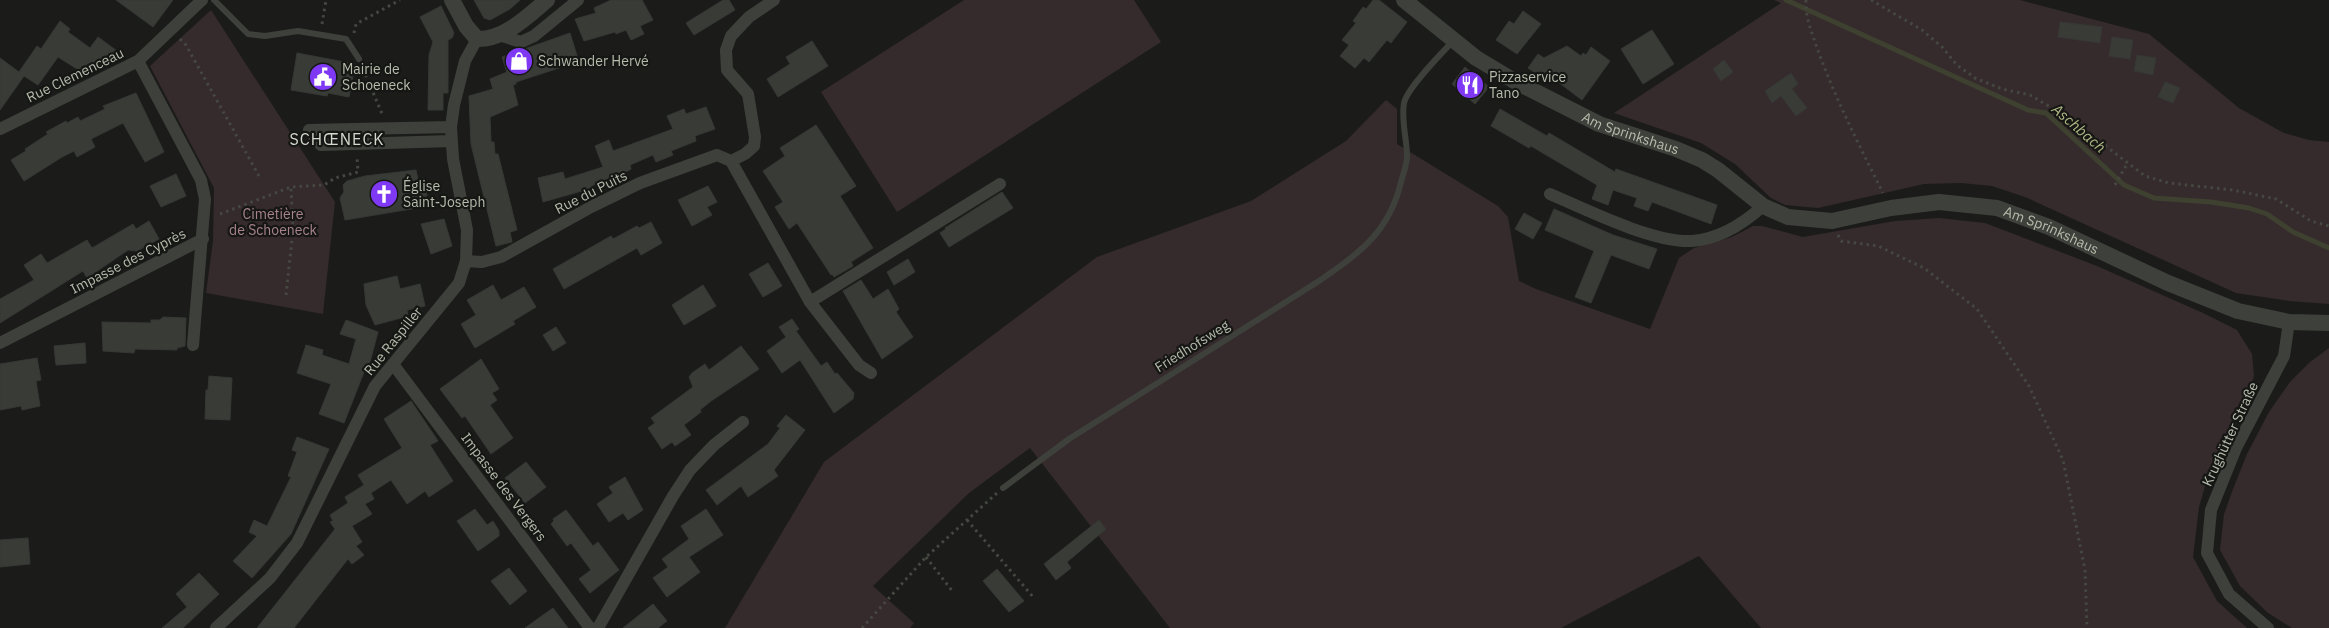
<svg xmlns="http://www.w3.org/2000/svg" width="2329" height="628" viewBox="0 0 2329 628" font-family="'IBM Plex Sans',sans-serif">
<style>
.green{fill:#352a2c}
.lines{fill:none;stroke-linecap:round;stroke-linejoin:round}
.stream{stroke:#3e412f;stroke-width:5}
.building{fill:#393b37;stroke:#353834}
.path{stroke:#454841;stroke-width:3;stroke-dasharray:2.5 4;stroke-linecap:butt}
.service{stroke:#3e413b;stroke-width:6}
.minor{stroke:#3e413b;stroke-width:12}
.tertiary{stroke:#3e413b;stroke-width:16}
.labels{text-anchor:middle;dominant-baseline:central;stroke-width:4.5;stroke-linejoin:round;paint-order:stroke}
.poi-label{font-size:14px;fill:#b6bcac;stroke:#161715;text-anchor:start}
.street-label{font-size:14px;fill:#b6bcac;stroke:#161715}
.park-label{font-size:14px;fill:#a7838c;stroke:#161715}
.water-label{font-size:15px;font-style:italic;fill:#aeb784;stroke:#161715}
.quarter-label{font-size:16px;letter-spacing:1px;fill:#d3d8cd;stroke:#161715}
</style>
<rect width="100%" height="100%" fill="#1b1c1a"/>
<!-- green -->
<path class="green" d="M964 0H1134L1161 42 897 212 821 92Z
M1774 0H2020L2149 34 2239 108 2284 133 2309 140 2329 142V304L2289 301 2236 293 2025 197 1992 186 1961 183 1924 184 1818 208 1785 205 1771 198 1735 164 1701 143 1614 113 1781 3Z
M211 10 335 202 323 314 206 293 213 241 214 188 150 66Z
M1386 100 1397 109V144L1498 206 1508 217 1519 281 1536 289 1650 329 1679 258 1694 248 1732 237 1753 226H1762L1803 237 1895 221 1939 218 1985 223 2097 266 2203 313 2237 330 2252 354 2254 376 2246 401 2224 441 2206 483 2199 507 2193 557 2217 601 2247 628H1761L1699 556 1561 628H1170L1030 448 969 493 873 586 914 623 910 628H725L824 462 1097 257 1251 201 1346 141Z
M2329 348V628H2292L2268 613 2240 586 2220 550 2224 514 2233 489 2247 454 2269 412 2290 382 2310 362Z"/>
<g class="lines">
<!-- stream -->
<path class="stream" d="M1786 0 2028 110 2046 113 2124 185 2154 198 2211 202 2249 208 2267 214 2293 232 2329 248"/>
</g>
<!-- building -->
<path class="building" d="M116 0H173L153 27Z
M474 0H520L510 9 490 20 484 18Z
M611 0H642L653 20 640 26 644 34 631 40 626 30 616 34 615 32 584 41 575 19 596 13 594 8Z
M723 0H729L735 10 694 35 686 23Z
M1373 0H1379L1407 22 1391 43 1387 40 1369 62 1364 58 1355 68 1340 56 1349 45 1342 40 1356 23 1353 21 1363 7 1366 9Z
M441 6 454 33 452 38 448 40V93H443V110H428L429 55 433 42 420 17Z
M1523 11 1541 24 1517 54 1496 40 1509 21 1514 24Z
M60 21 70 29 68 32 90 48 98 37 117 51 109 62 103 57 88 76 58 57 38 85 24 76 0 110V58L19 72 37 46 41 49Z
M2060 22 2102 27 2100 43 2058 37Z
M1652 30 1674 64 1643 84 1621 49Z
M570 33 578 59 564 63 565 66 516 82V84L513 85 518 105 490 117 491 142H494L495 154H498L517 230 510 232 512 242 496 246 471 144 469 96 493 89 490 79 507 72 502 57Z
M2112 37 2133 40 2130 59 2109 56Z
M812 41 828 66 778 97 767 79 790 64 786 57Z
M1567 46 1581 56 1583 53 1586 55 1591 47 1610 61 1582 100 1546 73 1542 78 1528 68 1538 54 1544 58Z
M297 53 355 64 349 97 328 93 327 96 291 90Z
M2137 55 2156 58 2153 75 2134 71Z
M1724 60 1733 72 1721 81 1713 69Z
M1465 67 1489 87 1475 104 1452 84Z
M1791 73 1798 84 1792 89 1807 108 1796 116 1781 96 1772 103 1765 91Z
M2165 82 2180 88 2173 103 2158 97Z
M136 93 164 152 145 162 123 123 91 139 95 147 77 157 74 151 62 157 24 181 11 160 26 151 25 149 48 134 46 132 66 121 67 123 78 117 80 121 105 109 103 106Z
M706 107 715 129 695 136 696 141 671 151 673 155 656 162 653 155 630 165 631 169 622 174 591 186 592 188 543 202 538 178 563 172 565 179 603 167 595 146 609 140 613 151 673 129 667 116 684 109 686 114Z
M1500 109 1547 136 1549 133 1615 172 1616 169 1717 205 1711 224 1652 202 1648 211 1634 206 1637 198 1613 190 1608 205 1592 199 1597 185 1531 146 1529 148 1491 126Z
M816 125 856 186 840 196 873 248 851 262 853 266 834 277 832 274 831 275 797 223 789 229 775 207 783 202 763 171 785 156 780 148Z
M416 170 418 179 424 178 427 196 421 197 423 207 345 220 340 198 344 192 343 185 347 181 365 176Z
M176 174 186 196 161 207 150 186Z
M708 186 717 202 707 207 712 215 692 226 678 200Z
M1002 192 1013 208 949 247 940 233 946 229 945 228Z
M1554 209 1613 235 1657 249 1649 269 1611 255 1591 303 1575 297 1594 251 1545 230Z
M1524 213 1542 223 1533 239 1515 229Z
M444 219 452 246 431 254 421 224Z
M149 221 159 239 137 251 128 250 87 278 83 271 0 323V299L34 280 24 265 41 254 47 263 87 240 92 248 133 224 136 229Z
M651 222 662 243 641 255 637 248 564 289 553 269 611 236 613 239 637 226 639 228Z
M908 259 915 272 894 285 887 272Z
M768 263 782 286 763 297 749 274Z
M397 276 400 289 420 284 425 306 407 310 408 316 375 325 366 305 364 284Z
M861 280 873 299 888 289 899 309 896 312 913 337 882 359 843 291Z
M493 285 501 300 524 287 536 307 513 321 515 324 475 348 461 324 476 315 467 300Z
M703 285 716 306 684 325 672 305Z
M163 317 186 318 185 346 177 348V350L135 349 134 353 103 351 102 322 151 323V320H160Z
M792 319 799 329 796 331 821 366 827 362 835 374 837 373 854 393 853 399 834 413 800 360 782 373 767 351 786 337 779 327Z
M346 320 378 332 367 373 364 372 344 423 319 414 331 384 297 373 306 345 323 350 322 355 349 364 356 339 340 334Z
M556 327 566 343 553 351 543 335Z
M85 343 86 363 56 365 54 346Z
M741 346 759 369 711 401 700 410 701 412 684 425 691 435 675 446 672 442 662 449 648 428 655 423 651 418 693 387 689 377 692 373 705 364 709 370Z
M37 358 41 380 36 381 40 406 22 410 21 406 0 410V364Z
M481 359 499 389 492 393 497 400 490 405 513 438 491 454 465 416 462 418 440 389Z
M209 376 232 378 230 420 205 419 206 390H208Z
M411 401 438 441 430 445 453 481 429 497 425 491 407 504 391 480 371 493 374 499 365 504 372 514 352 526 362 542 356 546 364 555 352 564 348 559 294 628H257L335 529 330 522 333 521 330 515 348 503 345 497 364 485 358 475 402 448 384 419Z
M786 415 805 430 774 470 778 476 748 497 741 486 717 505 706 490 768 444 780 428 777 426Z
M297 437 329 449 291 534 252 578 233 561 257 536 249 532 254 520 267 526 291 477 288 476 297 452 292 450Z
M526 462 546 487 525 503 505 478Z
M625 477 643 510 628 520 623 513 609 522 597 504 613 493 609 487Z
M475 509 487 525 493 521 499 531V536L478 551 457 521Z
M706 509 723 535 689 557 700 572 667 597 653 578 668 567 662 559 689 539 681 526Z
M566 510 593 546 598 542 619 570 590 593 579 579 591 570 571 543 567 546 551 524 554 521 553 519Z
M1099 520 1106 529 1067 562 1071 568 1056 580 1044 564Z
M28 538 30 564 0 567V540Z
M509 568 527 591 510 605 491 581Z
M997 569 1024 601 1009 612 983 581Z
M199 573 219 594 183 628H162L187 607 176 594Z
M653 604 667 621 658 628H623Z
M553 608 568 628H525Z"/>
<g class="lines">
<!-- path -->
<path class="path" d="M1806 0C1805 16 1811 30 1816 45 1834 96 1859 145 1883 193
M1871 0 1922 30 1942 47 1957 65 1975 78 2002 89 2030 95 2069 118 2145 176 2169 183 2233 190 2276 199 2311 221 2329 226
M322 24 326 0
M354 33 356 24 400 0
M180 39 186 45 259 176
M363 69 383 116
M2115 185 2127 164
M425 187 444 185
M220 214 291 187 324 185 335 178 358 172 357 157
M1838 235 1841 241 1878 246 1924 268 1977 309 2029 386 2063 460 2085 570 2087 628
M286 295 293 230 291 187
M967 520 1034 598
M926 557 953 592
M862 628 926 557 997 493"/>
<!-- service -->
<path class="service" d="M214 0 248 34 265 36 298 31 346 39 359 59
M1003 488 1069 439 1319 281C1359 253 1389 233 1401 182 1403 174 1407 165 1407 156 1407 140 1401 120 1404 103 1407 88 1441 54 1453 41"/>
<!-- minor -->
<path class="minor" d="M499 35 521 42 534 36 578 0
M138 61 201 180 205 199 193 345
M451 127 309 130 321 145 451 141
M0 129 138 61 202 0
M731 161 810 302 859 365 871 373
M1550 194C1587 210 1653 243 1692 241 1720 239 1743 224 1763 206
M466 261 482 262 501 257 591 207 640 183 717 155 731 161 745 154 754 146 755 137 748 94 727 70 726 50 731 36 749 17 774 0
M810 302 1000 184
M0 343 203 239
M393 364 590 628
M216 628 270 578 297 543 375 386 459 283 466 261 467 230 453 159 451 127 454 105 465 61 477 39
M598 628 673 496 690 470 714 445 743 422
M2268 628 2229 594 2207 553 2211 510 2236 448 2284 356 2289 322"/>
<!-- tertiary -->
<g class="tertiary">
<path d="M452 0 466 26 477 39C504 40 528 16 547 0"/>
<path id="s1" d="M1404 0 1476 58 1516 82 1599 124 1676 149 1702 160 1718 170 1763 206 1788 217 1832 221 1891 208 1939 202 1997 208 2049 227 2168 283 2238 311 2289 322 2329 323"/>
</g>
</g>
<!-- icons -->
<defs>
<symbol id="shop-disc" viewBox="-11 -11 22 22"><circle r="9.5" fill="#7f39f5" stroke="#161715"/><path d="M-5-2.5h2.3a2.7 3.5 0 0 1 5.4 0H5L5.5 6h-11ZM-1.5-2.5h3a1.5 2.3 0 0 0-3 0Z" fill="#fff"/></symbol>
<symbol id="civic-disc" viewBox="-11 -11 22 22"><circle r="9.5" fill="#7f39f5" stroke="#161715"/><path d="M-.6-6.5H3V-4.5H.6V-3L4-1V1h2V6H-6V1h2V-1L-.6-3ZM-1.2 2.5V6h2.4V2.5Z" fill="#fff"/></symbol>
<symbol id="restaurant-disc" viewBox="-11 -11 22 22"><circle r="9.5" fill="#7f39f5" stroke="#161715"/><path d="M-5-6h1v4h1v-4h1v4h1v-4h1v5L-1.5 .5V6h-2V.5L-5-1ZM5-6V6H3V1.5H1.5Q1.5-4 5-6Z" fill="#fff"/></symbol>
<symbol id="church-disc" viewBox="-11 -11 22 22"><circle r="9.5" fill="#7f39f5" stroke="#161715"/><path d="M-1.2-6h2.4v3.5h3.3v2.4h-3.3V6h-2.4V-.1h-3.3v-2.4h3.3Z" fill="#fff"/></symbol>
</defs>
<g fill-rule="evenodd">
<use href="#shop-disc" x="503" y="45" width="32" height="32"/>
<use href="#civic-disc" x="307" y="61" width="32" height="32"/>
<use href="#restaurant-disc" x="1454" y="69" width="32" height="32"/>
<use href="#church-disc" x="368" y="178" width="32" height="32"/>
</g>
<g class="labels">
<!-- poi labels -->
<g class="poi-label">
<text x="538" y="61">Schwander Hervé</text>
<text x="342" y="69">Mairie de<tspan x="342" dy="16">Schoeneck</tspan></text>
<text x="1489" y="77">Pizzaservice<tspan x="1489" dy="16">Tano</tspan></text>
<text x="403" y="186">Église<tspan x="403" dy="16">Saint-Joseph</tspan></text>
</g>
<!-- street labels -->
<g class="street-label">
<text transform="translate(75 75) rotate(-26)">Rue Clemenceau</text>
<text stroke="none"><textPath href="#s1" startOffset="265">Am Sprinkshaus</textPath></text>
<text transform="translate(591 192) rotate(-27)">Rue du Puits</text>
<text stroke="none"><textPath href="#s1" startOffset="715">Am Sprinkshaus</textPath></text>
<text transform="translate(128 261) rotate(-27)">Impasse des Cyprès</text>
<text transform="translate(393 341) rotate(-51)">Rue Raspiller</text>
<text transform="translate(1192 346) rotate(-32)">Friedhofsweg</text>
<text transform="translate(2230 434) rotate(-65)">Krughütter Straße</text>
<text transform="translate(504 487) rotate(53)">Impasse des Vergers</text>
</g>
<!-- park labels -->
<g class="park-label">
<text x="273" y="214">Cimetière<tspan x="273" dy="16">de Schoeneck</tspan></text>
</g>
<!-- water labels -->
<g class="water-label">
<text transform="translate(2079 128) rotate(41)">Aschbach</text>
</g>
<!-- quarter labels -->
<g class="quarter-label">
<text x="337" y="139">SCHŒNECK</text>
</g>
</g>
</svg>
